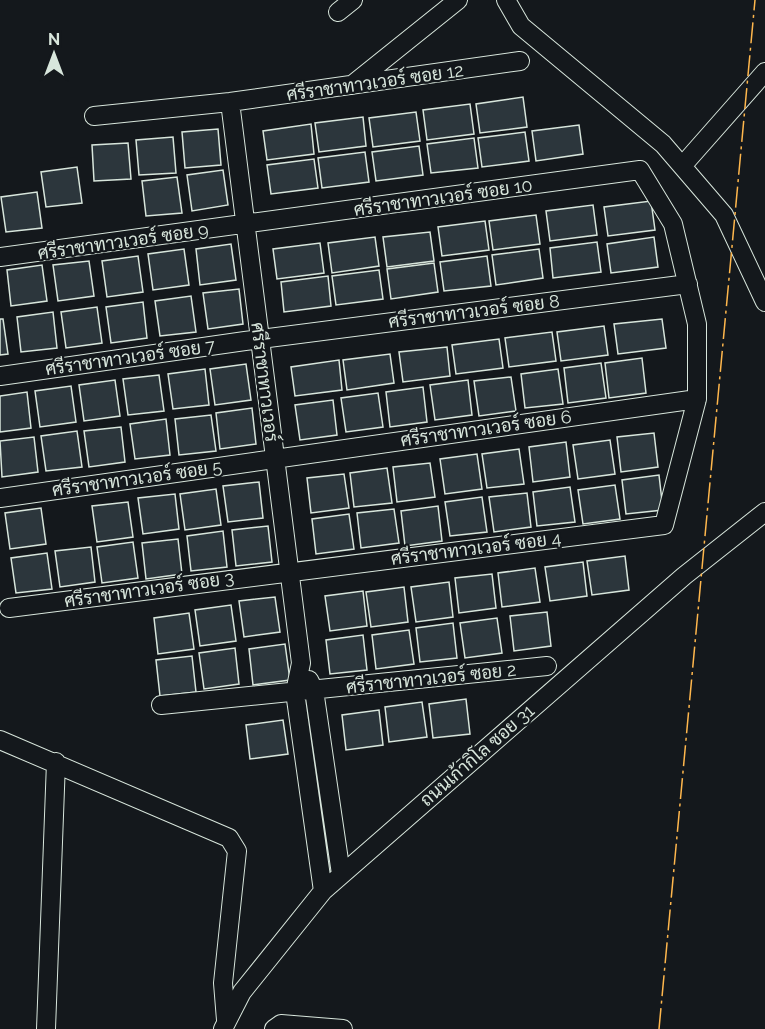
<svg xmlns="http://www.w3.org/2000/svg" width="765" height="1029" viewBox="0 0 765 1029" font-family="Raleway,Sarabun,sans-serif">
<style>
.building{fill:#2c363c;stroke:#d8e6dc;stroke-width:1.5}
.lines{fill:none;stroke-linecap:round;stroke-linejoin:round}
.street-casing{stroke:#d8e6dc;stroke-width:20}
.street{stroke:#14181c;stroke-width:18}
.power{stroke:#ffb74d;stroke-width:1.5;stroke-dasharray:21 4.5 3 4.5;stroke-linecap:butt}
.labels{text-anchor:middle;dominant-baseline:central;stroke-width:4.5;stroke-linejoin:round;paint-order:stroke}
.street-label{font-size:18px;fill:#d8e6dc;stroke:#14181c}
</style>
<rect width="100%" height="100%" fill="#14181c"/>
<!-- building -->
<path class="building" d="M523 97 527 127 480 133 476 104Z
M470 104 474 134 427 140 423 110Z
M416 112 420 141 373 147 369 118Z
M363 117 366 146 319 152 315 123Z
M311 124 314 154 267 160 263 131Z
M579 125 583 154 536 161 532 131Z
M218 129 221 165 185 168 182 132Z
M525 132 529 161 482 167 478 138Z
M173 137 176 173 139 175 136 140Z
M474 138 478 168 431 173 427 144Z
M128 143 131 179 94 181 92 145Z
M419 146 423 175 376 181 372 152Z
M365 152 369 182 322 188 318 158Z
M314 159 318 188 271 194 267 165Z
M77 167 82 203 46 207 41 172Z
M223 170 228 205 192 211 187 175Z
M177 177 182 213 146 216 142 181Z
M37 192 42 228 6 232 1 197Z
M651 201 655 230 608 236 604 207Z
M593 205 597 235 550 241 546 211Z
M536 215 540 244 493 250 489 221Z
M485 221 489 250 442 256 438 227Z
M430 232 434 261 387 267 383 237Z
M375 237 379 266 332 273 328 243Z
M654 237 658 267 611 273 607 244Z
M597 242 601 272 553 278 550 248Z
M320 243 324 273 277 279 273 249Z
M231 244 236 280 200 285 196 249Z
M184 249 189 285 153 290 148 254Z
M539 249 543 278 496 285 492 255Z
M138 256 143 292 107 297 102 261Z
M487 256 491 286 444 291 440 262Z
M89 261 94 296 58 301 53 265Z
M434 263 438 292 391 299 387 269Z
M42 265 47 301 11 306 7 270Z
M379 270 383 299 336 305 332 276Z
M328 276 331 306 284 312 281 282Z
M239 289 243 324 208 329 203 293Z
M191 296 196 332 160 336 155 301Z
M143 302 147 338 111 343 106 307Z
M97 307 102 343 66 348 61 312Z
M53 312 57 348 21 352 17 317Z
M0 319H3L8 354 0 355Z
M662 319 666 348 618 354 614 324Z
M604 326 608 355 561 361 557 332Z
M552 332 556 361 509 367 505 338Z
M499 339 503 368 456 374 452 345Z
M447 347 450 376 403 382 399 352Z
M390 354 394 383 347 390 343 360Z
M642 358 646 393 609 398 605 363Z
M339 360 342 390 295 396 291 367Z
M601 363 606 398 568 403 564 368Z
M246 364 251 400 215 405 210 369Z
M205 369 209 405 173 409 168 374Z
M558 369 563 404 525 408 521 374Z
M159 375 164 411 128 415 123 379Z
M511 377 516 411 479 416 474 381Z
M115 380 120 416 84 421 79 385Z
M468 380 472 415 435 420 430 385Z
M71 386 76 422 40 427 35 391Z
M423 387 427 422 390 427 386 392Z
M27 392 31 428 0 432V396Z
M378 393 383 427 346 432 341 398Z
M333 400 337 435 300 440 295 405Z
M252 408 256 444 220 449 216 413Z
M211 415 216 451 179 455 175 419Z
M166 419 170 455 135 459 130 424Z
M121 427 125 462 89 467 84 431Z
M77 431 82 467 46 471 41 436Z
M654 433 658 467 621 472 617 437Z
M34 437 38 472 2 477 0 441Z
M610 440 615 474 578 479 573 445Z
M566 442 570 477 533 482 529 447Z
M519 449 524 484 487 488 482 454Z
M477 454 482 489 445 494 440 459Z
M430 463 435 497 397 502 393 467Z
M387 468 392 503 354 507 350 473Z
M344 474 349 508 311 513 307 478Z
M659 475 663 510 626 514 622 480Z
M259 482 263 518 228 522 223 486Z
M615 485 620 519 583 524 578 490Z
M570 487 575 522 537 526 533 492Z
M216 489 221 525 185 530 180 494Z
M527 493 531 527 494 532 489 497Z
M175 494 179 529 143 534 138 498Z
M482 497 487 532 450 536 445 502Z
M128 502 133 537 97 542 92 506Z
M438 506 442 541 405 546 401 511Z
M41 508 46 544 10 549 5 513Z
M394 509 399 543 361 548 357 513Z
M349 514 354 549 316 554 312 519Z
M268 526 272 562 236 566 232 530Z
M223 531 227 567 191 571 187 536Z
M178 539 182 574 146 579 142 543Z
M133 542 138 578 102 583 97 547Z
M91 547 95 582 60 587 55 551Z
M47 553 52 589 16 593 11 558Z
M625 556 629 590 592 595 587 561Z
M583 562 587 596 550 601 545 567Z
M535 568 540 602 502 607 498 573Z
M492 574 496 608 459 613 455 578Z
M449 582 453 617 416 622 411 587Z
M404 587 408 622 371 627 366 592Z
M363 591 367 626 330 631 325 596Z
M275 597 280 632 244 637 239 601Z
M231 605 236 641 200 646 195 610Z
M547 612 551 646 514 651 510 616Z
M189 613 194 649 158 654 154 618Z
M497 618 502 653 465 658 460 623Z
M453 623 457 658 420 662 416 628Z
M409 630 414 664 376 669 372 635Z
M363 635 367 670 330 674 326 640Z
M285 644 290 680 253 685 249 649Z
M235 648 239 684 204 689 199 653Z
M192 656 196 692 160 696 156 660Z
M466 699 470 734 433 738 429 704Z
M422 702 427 737 389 742 385 707Z
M379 710 383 745 346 750 342 715Z
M283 720 288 754 250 759 246 725Z"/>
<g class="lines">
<defs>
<path id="street" d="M506 0 521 26 663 144 724 215 765 302
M338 12 353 0
M352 85 458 0
M230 102 301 663 295 692 323 891
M94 116 230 102 520 61
M683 165 765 72
M0 257 640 170 673 224 697 324V399L664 525 9 608
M0 376 245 341 688 284
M0 498 697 399
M309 680 314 690 341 874
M161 705 547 666
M0 740 229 838 237 851 223 983 226 1020
M46 1029 56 762
M223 1029 242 992 323 891 684 576 765 512
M274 1029 281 1024 343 1029"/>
</defs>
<!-- street casing -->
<use href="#street" class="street-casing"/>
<!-- street -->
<use href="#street" class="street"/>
<!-- power -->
<path class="power" d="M659 1029 755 0"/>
</g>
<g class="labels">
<!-- street labels -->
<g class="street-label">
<text transform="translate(375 82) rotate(-8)">ศรีราชาทาวเวอร์ ซอย 12</text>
<text transform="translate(443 197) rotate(-8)">ศรีราชาทาวเวอร์ ซอย 10</text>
<text transform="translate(123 241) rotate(-8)">ศรีราชาทาวเวอร์ ซอย 9</text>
<text transform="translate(474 311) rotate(-7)">ศรีราชาทาวเวอร์ ซอย 8</text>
<text transform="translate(130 357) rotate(-8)">ศรีราชาทาวเวอร์ ซอย 7</text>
<text transform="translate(265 382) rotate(83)">ศรีราชาทาวเวอร์</text>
<text transform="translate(486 428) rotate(-8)">ศรีราชาทาวเวอร์ ซอย 6</text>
<text transform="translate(137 478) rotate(-8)">ศรีราชาทาวเวอร์ ซอย 5</text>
<text transform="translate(476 548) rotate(-7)">ศรีราชาทาวเวอร์ ซอย 4</text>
<text transform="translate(149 589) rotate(-8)">ศรีราชาทาวเวอร์ ซอย 3</text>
<text transform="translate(431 678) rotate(-6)">ศรีราชาทาวเวอร์ ซอย 2</text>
<text transform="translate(477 755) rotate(-41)">ถนนเก้ากิโล ซอย 31</text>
</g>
</g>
<!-- north arrow -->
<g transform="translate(54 54)" stroke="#14181c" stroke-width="4.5" paint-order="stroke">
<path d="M0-4.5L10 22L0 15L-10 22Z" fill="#d8e6dc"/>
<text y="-9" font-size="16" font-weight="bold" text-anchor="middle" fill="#d8e6dc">N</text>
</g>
</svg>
